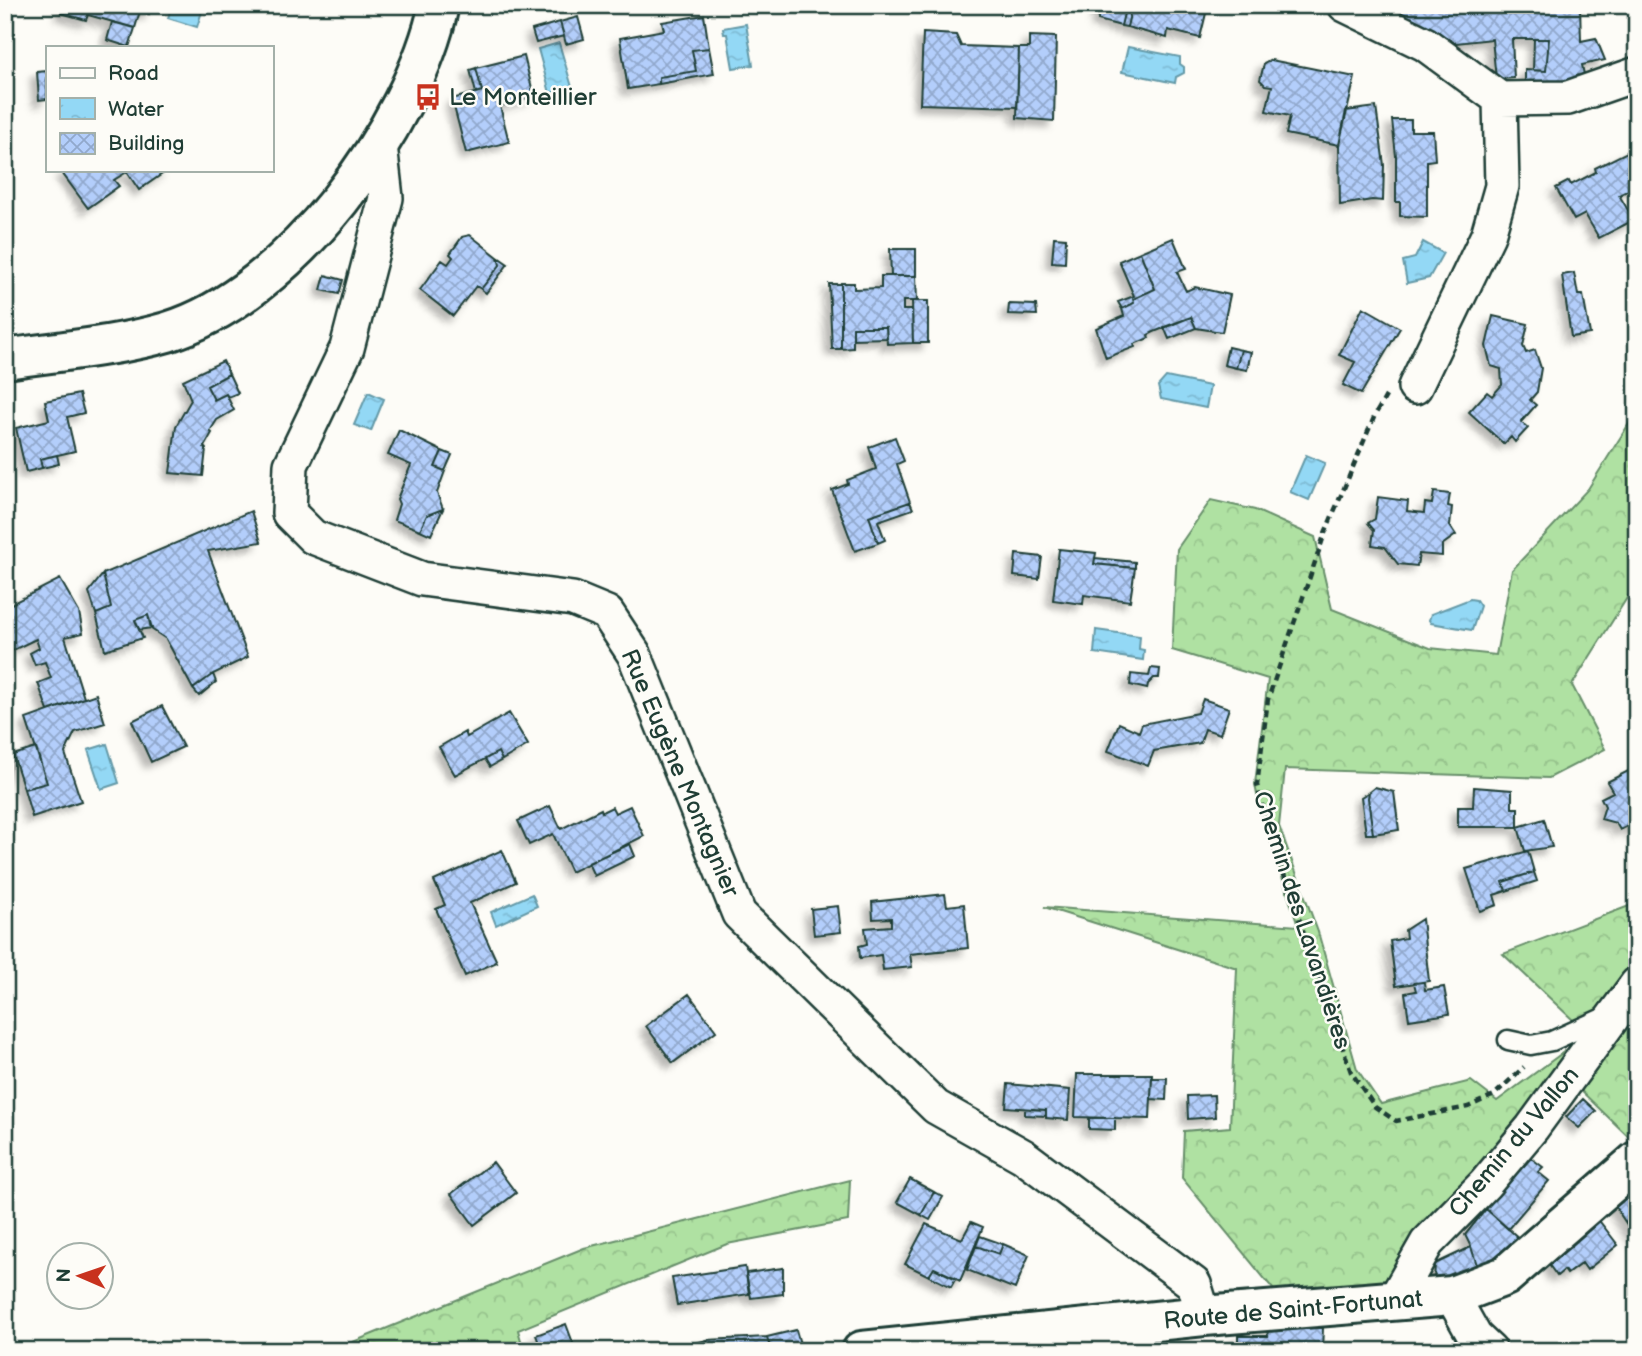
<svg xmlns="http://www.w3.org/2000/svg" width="1642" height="1356" viewBox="0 0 1642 1356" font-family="'Balsamiq Sans',sans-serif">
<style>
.forest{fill:url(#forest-crowns);stroke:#678f6b;stroke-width:2}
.water{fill:url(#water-ripples);stroke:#659aa8;stroke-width:2}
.building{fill:url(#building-cross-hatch);stroke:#1f3d34;stroke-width:2;filter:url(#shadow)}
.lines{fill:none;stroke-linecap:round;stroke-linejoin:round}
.service-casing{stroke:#1f3d34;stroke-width:23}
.minor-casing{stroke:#1f3d34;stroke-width:38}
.tertiary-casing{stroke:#1f3d34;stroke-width:44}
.path{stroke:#1f3d34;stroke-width:4.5;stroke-dasharray:7 5;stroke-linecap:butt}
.service{stroke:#fdfcf7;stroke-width:18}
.minor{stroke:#fdfcf7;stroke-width:33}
.tertiary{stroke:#fdfcf7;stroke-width:38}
.labels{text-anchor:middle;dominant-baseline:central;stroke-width:5;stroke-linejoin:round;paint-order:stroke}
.poi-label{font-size:24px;fill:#1f3d34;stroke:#fdfcf7;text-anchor:start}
.street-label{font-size:24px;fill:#1f3d34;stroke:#fdfcf7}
</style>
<defs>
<pattern id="forest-crowns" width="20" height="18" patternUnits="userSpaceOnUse" patternTransform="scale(1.75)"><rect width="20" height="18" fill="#afe1a2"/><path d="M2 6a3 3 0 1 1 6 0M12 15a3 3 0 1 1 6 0" fill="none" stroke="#96c28c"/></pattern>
<pattern id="water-ripples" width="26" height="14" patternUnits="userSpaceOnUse" patternTransform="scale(1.75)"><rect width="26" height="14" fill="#93d8f5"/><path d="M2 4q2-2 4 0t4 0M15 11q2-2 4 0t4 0" fill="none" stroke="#7ebad3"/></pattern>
<pattern id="building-cross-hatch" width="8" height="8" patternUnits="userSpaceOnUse" patternTransform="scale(1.75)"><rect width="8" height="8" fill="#b3cefb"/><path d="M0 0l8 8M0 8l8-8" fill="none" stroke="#91a8cc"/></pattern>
<filter id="shadow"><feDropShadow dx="-6" dy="6" stdDeviation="3.5" flood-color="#0004"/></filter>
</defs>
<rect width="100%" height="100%" fill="#fdfcf7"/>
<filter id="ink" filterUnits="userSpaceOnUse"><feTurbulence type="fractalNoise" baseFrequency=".0143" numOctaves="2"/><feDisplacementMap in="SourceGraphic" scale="14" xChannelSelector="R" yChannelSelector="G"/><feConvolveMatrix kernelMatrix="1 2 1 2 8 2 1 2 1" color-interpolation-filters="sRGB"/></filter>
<g filter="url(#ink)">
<!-- forest -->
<path class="forest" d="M1637 411V582L1572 685 1605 749 1549 778 1285 769 1279 826 1318 932 1357 1069 1381 1104 1471 1081 1497 1101 1588 1034 1390 1291 1278 1295 1182 1178 1184 1131 1230 1127 1237 968 1044 907 1298 926 1259 806 1255 784 1268 679 1172 650 1177 549 1211 500 1255 510 1315 537 1332 609 1430 648 1496 655 1512 570 1588 489Z
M1637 903V969L1612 1004 1574 1021 1503 954Z
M1637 1007V1141L1635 1143 1577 1087Z
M850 1180 848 1221 727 1244 518 1330 524 1351H331L584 1248Z"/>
<!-- water -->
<path class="water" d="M172 5H204L197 27 168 18Z
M746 24 753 65 733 68 727 34H724L723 28Z
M559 43 572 87 550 93 538 49Z
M1128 47 1180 57V64L1184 67V73L1176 77 1175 83 1122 72Z
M1423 242 1443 253 1429 278 1407 283 1403 261 1415 258Z
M1166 377 1210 386 1206 408 1161 399 1158 386Z
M368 392 384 399 371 431 354 425Z
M1306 455 1325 463 1309 500 1290 492Z
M1470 599 1476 600 1480 606 1472 630 1431 623 1429 620 1431 614Z
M1096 630 1140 636 1139 649 1144 650 1143 660 1094 653Z
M107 744 119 783 101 789 88 750Z
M532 894 537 906 496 925 491 912Z"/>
<!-- building -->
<path class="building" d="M63 5H151L149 14 140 11 135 28 88 15 86 20 61 13Z
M1099 5H1126L1121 26 1098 20Z
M1126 5H1132L1127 27 1121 26Z
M1132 5H1208L1200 38 1168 30 1167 38 1127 27Z
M1367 5H1488L1489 13 1515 9 1514 6 1517 5H1580L1581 41 1596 38 1605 60 1582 65 1585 79 1574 82H1525V70L1546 71 1549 39H1512L1514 78 1496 79 1492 39 1456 43Z
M704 15 709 48 692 50 696 71 659 77V84L628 89 620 38 664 30 662 22Z
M578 17 584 39 566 44 560 22Z
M112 22 135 28 129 47 107 40Z
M560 22 564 36 536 43 532 30Z
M923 33 956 35 961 46 1019 48 1017 107 920 104Z
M1029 36 1056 37 1054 121 1017 118 1019 48H1029Z
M1534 39H1549L1546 71 1533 70Z
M709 48 714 74 659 84V77L696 71 692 50Z
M524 56 534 96 500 106 509 142 466 153 452 99 482 91 476 68Z
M1271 60 1355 77 1339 145 1286 134 1290 116 1266 111 1272 86 1265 85 1260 80 1264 64Z
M476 68 482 91 476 93 470 70Z
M47 71V99L39 100 37 72Z
M1376 107 1384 165 1383 201 1372 200 1340 205 1339 145 1346 111Z
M1392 120H1411V131H1433L1435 160 1427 161V217L1400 216V202H1396V156Z
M1637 147V186L1619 195 1634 220 1599 238 1585 214 1574 220 1556 188 1569 181 1571 185 1596 172 1595 168Z
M67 170H168L139 190 127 172 114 180 119 186 88 208 62 173Z
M470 235 498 257 500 265 481 289 476 286 453 316 420 290 442 260 448 264 453 257 450 254 462 237Z
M1054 237 1066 238 1065 263 1052 262Z
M1173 238 1186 269 1177 272 1186 291 1195 287 1230 295 1222 332 1196 328 1191 317 1154 332 1148 335 1149 338 1134 344 1135 347 1106 358 1096 328 1124 316 1122 309 1134 303 1133 299 1155 289 1140 252Z
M890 249H916V276H891Z
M1140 252 1155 289 1133 299 1134 303 1122 309 1118 302 1134 296 1119 261Z
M498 257 508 264 486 293 481 289 500 265Z
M1574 273 1578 295H1583L1590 334 1571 337 1562 275Z
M325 275 343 280 339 294 321 290Z
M881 276H916L917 301H903V310H912L913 343 887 344 886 327H853V348L841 349V283H854V289L881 288Z
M829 284H841V349H832Z
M912 301H928V343H913Z
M1009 304 1036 305 1037 315 1008 314Z
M1363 307 1400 328 1361 394 1343 385 1355 362 1339 355Z
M1493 316 1528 324 1523 346 1526 353 1535 350 1541 368 1537 392 1530 400 1536 405 1521 422 1528 428 1515 442 1511 437 1504 444 1469 412 1487 392 1492 396 1502 385 1501 369 1491 366 1486 346Z
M1191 317 1196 328 1169 339 1164 327Z
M853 327H886L887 338 853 339Z
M1228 347 1241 350 1236 368 1224 365Z
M1241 350 1251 352 1247 370 1236 368Z
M223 361 229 374 207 386 214 400 226 394 234 410 217 420 210 431 212 433 204 447 206 449 203 476 170 473 176 426 191 400 183 380Z
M229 374 238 393 228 397 226 394 214 400 207 386Z
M79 394 84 413 67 417 75 451 40 459 42 468 26 472 16 428 49 420 45 401Z
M399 430 442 451 435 467 445 471 437 493 443 509 427 515 420 530 394 520 399 504 397 499 411 465 388 455Z
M895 437 904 461 897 464 910 502 869 516 878 543 855 551 832 490 848 484 847 480 876 469 869 447Z
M442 451 452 455 445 471 435 467Z
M57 455 59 464 42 468 40 459Z
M1434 492 1450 494 1448 506 1452 507 1450 526 1456 535 1442 545V556L1419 554 1417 566 1398 564 1385 547 1372 545 1374 530 1368 523 1375 519 1378 497 1408 501 1407 511 1424 513 1425 503 1432 504Z
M910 502 913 509 878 521 885 540 878 543 869 516Z
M443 509 431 535 420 530 427 515Z
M251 511 261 542 208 551 248 657 213 674 193 689 166 639 151 629 148 615 135 620 143 638 105 650 96 614 111 608 103 574Z
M1059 549 1096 553 1094 564 1135 568 1130 601 1084 595 1083 604 1053 600Z
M1016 554 1042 557 1039 579 1014 576Z
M1095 558 1135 562V568L1094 564Z
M103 574 111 608 96 614 89 592Z
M60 579 79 612 83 633 65 637 84 698 48 711 38 683 51 678 45 662 35 665 30 653 39 648 36 639 5 654V607Z
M148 615 152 628 139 630 135 620Z
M1151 668 1160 669 1159 678H1154L1148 684 1147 689 1130 685 1131 674 1149 676Z
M213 674 216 682 199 696 193 689Z
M96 694 105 723 75 732 65 753 81 801 32 817 24 789 47 783 26 719Z
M1203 699 1229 708 1220 734 1205 729 1200 743 1154 751 1148 766 1108 751 1119 723 1139 732 1142 724 1198 713Z
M162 706 183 747 151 762 132 721Z
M509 713 528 745 502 760 498 752 455 775 439 747 465 732 467 737Z
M36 748 47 783 24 789 13 755Z
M498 752 502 760 490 767 485 759Z
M1630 770 1632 774 1637 772V831L1634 833 1630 825 1620 830 1616 823 1601 819 1605 806 1601 798 1613 792 1607 782Z
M1375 787 1394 792 1399 830 1373 834 1368 798 1369 792Z
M1474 787 1512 790V808H1518V827H1458V807H1473Z
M1369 792 1368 798 1373 834H1366L1361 797Z
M550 806 561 829 601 809 602 812 612 807 615 813 630 806 644 836 571 872 553 834 529 845 518 821Z
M1544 819 1552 847 1525 851 1518 827Z
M630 844 635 856 594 876 588 863Z
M502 850 516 882 470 903 497 962 465 976 436 909 445 905 434 881Z
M1528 851 1534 872 1503 882 1506 891 1494 895 1497 905 1480 911 1466 869Z
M1534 872 1537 881 1506 891 1503 882Z
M945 894 947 906 964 904 968 948 910 954 912 967 883 970 881 955 860 958 859 946 867 944 865 928 891 926V918L873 919 872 902Z
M838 906 841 932 814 935 811 909Z
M1422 919 1429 981 1396 986 1390 941 1406 938 1405 930Z
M1424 982 1425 990 1444 987 1449 1014 1409 1020 1405 993 1416 991 1414 983Z
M689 994 716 1031 673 1063 646 1026Z
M1077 1074H1152L1150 1119 1075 1117Z
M1152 1078H1167L1166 1100 1151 1099Z
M1008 1084 1070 1090 1068 1120 1046 1118V1110L1006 1107Z
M1214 1095 1215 1117 1188 1119 1187 1096Z
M1583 1099 1596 1111 1579 1128 1566 1117Z
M1025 1109 1046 1110V1116L1025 1115Z
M1089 1118H1115V1130L1089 1129Z
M1531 1158 1543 1167 1538 1172 1549 1181 1508 1229 1486 1209 1522 1165 1524 1166Z
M493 1162 516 1193 474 1225 451 1194Z
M1637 1175V1240L1610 1199Z
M910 1179 934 1192 921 1215 897 1202Z
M934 1192 943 1197 930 1220 921 1215Z
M1486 1209 1521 1240 1479 1271 1471 1247 1465 1235Z
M1594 1214 1618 1245 1587 1270 1582 1263 1567 1274 1564 1270 1557 1276 1544 1258Z
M971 1222 983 1227 960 1281 934 1268 929 1276 905 1264 926 1224 962 1239Z
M980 1236 1003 1244 999 1254 976 1246Z
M1003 1244 1029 1255 1015 1289 967 1270 976 1246 999 1254Z
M1471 1247 1479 1271 1434 1281 1435 1264Z
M745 1267 749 1294 677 1305 672 1278Z
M783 1268V1294L751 1298 746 1273Z
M934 1268 956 1278 951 1287 929 1276Z
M566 1324 576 1351H542L536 1335Z
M1290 1328H1323L1322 1351H1238V1336H1268L1267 1330H1289Z
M796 1330 802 1351H771L767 1337Z
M767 1337 771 1351H710L707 1340Z
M707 1340 710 1351H664Z"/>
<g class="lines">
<defs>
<path id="service" d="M1508 1040 1531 1045 1552 1041 1607 1016"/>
<path id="minor" d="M1345 5 1425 44 1500 99 1568 98 1637 74
M380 145 386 198 347 348 291 465 289 513 313 537 422 579 573 599 607 613 634 654 739 914 936 1107 1023 1156 1194 1284 1204 1316
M1415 387 1488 235 1502 186 1500 99
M1452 1296 1475 1337 1490 1351
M1394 1301 1427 1243 1485 1184 1532 1128 1637 984
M1113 1351 1115 1326"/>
<path id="tertiary" d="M5 359C59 351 115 347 167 332 290 295 413 127 439 5
M862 1351 1204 1316 1452 1296 1505 1276 1637 1161"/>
</defs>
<!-- service casing -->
<use href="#service" class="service-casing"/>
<!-- minor casing -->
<use href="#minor" class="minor-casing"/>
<!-- tertiary casing -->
<use href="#tertiary" class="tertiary-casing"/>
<!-- path -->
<path class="path" d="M1386 396 1375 415 1325 533 1268 699 1257 785 1267 824 1351 1072 1375 1107 1396 1121 1468 1107 1494 1095 1524 1067"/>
<!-- service -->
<use href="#service" class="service"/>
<!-- minor -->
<use href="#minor" class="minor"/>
<!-- tertiary -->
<use href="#tertiary" class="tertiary"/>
</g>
</g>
<!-- icons -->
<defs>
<symbol id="bus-bare" viewBox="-9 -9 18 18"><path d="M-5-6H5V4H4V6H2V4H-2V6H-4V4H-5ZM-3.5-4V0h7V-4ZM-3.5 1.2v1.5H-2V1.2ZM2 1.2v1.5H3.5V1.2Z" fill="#c8321e" stroke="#fdfcf7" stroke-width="2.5" paint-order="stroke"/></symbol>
</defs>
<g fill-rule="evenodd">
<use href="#bus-bare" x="409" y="78" width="38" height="38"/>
</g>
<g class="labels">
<!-- poi labels -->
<g class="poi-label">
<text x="449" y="97">Le Monteillier</text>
</g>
<!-- street labels -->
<g class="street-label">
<text transform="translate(680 773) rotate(67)">Rue Eugène Montagnier</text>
<text transform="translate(1302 920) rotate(72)">Chemin des Lavandières</text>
<text transform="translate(1514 1142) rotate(-50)">Chemin du Vallon</text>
<text transform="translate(1293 1310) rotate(-5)">Route de Saint-Fortunat</text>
</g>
</g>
<!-- margin -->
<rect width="1642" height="1356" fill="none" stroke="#fdfcf7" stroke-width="28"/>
<rect x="14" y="14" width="1614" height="1328" fill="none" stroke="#1f3d34" stroke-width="2.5" filter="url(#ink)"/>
<!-- legend -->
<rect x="46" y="46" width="228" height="126" fill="#fdfcf7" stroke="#a4b0a9" stroke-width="2"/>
<rect x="60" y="68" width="35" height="10" fill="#fdfcf7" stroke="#a4b0a9" stroke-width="2"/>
<text x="108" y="80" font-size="21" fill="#1f3d34">Road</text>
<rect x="60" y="98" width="35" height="21" fill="url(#water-ripples)" stroke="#a4b0a9" stroke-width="2"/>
<text x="108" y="116" font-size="21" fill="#1f3d34">Water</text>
<rect x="60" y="133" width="35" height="21" fill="url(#building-cross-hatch)" stroke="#a4b0a9" stroke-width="2"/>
<text x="108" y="150" font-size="21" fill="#1f3d34">Building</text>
<!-- north arrow -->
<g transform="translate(80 1276) rotate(272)"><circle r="33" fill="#fdfcf7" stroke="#a4b0a9" stroke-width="2"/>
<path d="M0-5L12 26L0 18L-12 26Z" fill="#c8321e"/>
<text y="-10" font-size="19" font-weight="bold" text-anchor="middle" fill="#1f3d34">N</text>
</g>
</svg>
